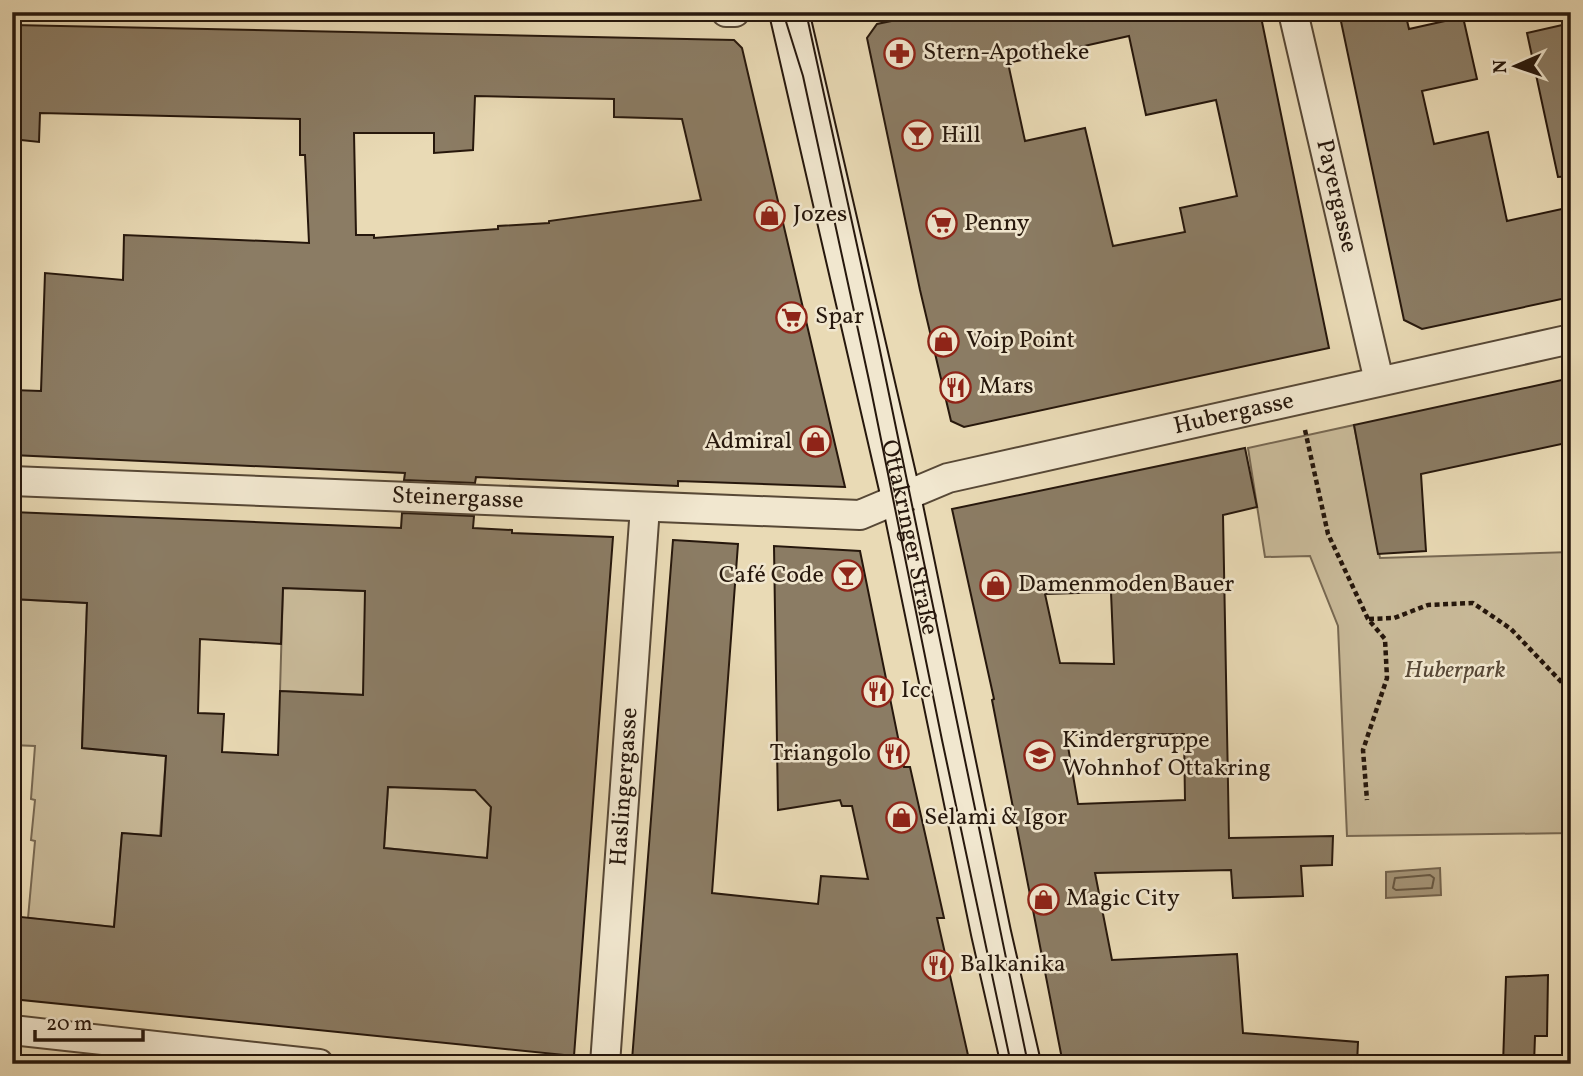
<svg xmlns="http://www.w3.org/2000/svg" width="1583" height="1076" viewBox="0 0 1583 1076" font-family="Vollkorn,serif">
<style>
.green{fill:#c8b998;stroke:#776852;stroke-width:2}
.water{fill:#a7987c;stroke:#73644f;stroke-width:2}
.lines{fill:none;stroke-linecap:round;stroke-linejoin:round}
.shore{stroke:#665844;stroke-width:2}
.building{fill:#8b7c64;stroke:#26170c;stroke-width:2;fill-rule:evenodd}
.street-casing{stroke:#574836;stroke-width:32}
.secondary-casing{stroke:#26170c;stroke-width:42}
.path{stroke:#26170c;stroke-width:4.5;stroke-dasharray:5 3.5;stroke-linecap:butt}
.street{stroke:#f1e7cf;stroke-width:28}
.secondary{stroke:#f1e7cf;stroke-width:38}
.tram{stroke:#26170c;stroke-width:2}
.labels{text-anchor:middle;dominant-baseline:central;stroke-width:5;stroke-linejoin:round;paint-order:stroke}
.poi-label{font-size:24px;fill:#26170c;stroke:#f1e7cf;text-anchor:start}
.street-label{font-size:24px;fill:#26170c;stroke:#f1e7cf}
.park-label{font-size:24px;font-style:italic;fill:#574836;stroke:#f1e7cf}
</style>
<rect width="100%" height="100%" fill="#e9dab5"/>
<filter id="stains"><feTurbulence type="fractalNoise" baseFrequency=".00286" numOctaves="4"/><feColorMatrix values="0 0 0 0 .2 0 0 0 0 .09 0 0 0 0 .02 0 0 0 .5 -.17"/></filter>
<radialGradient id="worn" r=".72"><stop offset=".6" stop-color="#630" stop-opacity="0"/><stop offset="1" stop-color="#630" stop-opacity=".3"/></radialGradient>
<!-- green -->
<path class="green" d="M1354 425 1380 558 1571 552V833L1347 836 1338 626 1310 556 1265 557 1248 448Z
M283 588 365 591 394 696 280 691Z
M12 599 87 603 82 748 166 756 160 836 122 833 114 927 28 918 35 841 31 840 35 800 31 799 35 746 12 745Z
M388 787 492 791 487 858 384 848Z"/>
<!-- water -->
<path class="water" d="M1440 868 1441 895 1386 898V872Z"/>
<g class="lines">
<!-- shore -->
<path class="shore" d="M1430 875 1434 878 1432 888 1396 890 1393 888 1395 878Z"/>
</g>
<!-- building -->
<path class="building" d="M935 12H1260L1329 348 964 427 951 421 920 290 867 38 877 24ZM1129 36 1146 115 1216 100 1237 196 1180 208 1185 232 1113 246 1085 128 1025 141 1008 63Z
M1339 12H1405L1409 29 1463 17 1477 79 1422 91 1434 144 1488 132 1507 221 1571 207V297L1422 329 1404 320Z
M1571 23V176L1558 177 1527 33Z
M12 25 734 40 742 48 845 487 678 481V486L476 477 475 483 404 480 405 473 12 455V390L41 391 45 273 123 280 124 235 309 243 305 155H300V119L40 113 39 142 12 139ZM475 96 614 99V117L682 119 701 200 549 221V223L498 226V229L374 238V235H356L354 133H434V153L473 150Z
M1571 378V442L1421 474 1426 551 1378 554 1354 425Z
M1245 448 1257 507 1223 515 1229 838 1333 836 1332 865 1301 866 1303 896 1233 898 1231 870 1095 873 1112 960 1237 954 1243 1033 1358 1042 1357 1064H1063L992 700 994 699 952 509ZM1111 592 1114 664 1060 663 1045 594ZM1184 734 1185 800 1078 804 1066 735Z
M12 512 401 528 402 513 474 516 473 528 512 530V533L613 537 574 1056 12 999V916L114 927 122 833 161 836 166 756 82 748 87 603 12 599ZM283 588 365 591 363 695 280 691 278 755 222 752 224 714 198 713 200 639 281 644ZM388 787 475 790 491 807 487 858 384 848Z
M673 540 738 544 712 893 818 904 821 876 868 879 852 806H842L840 800 778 810 774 546 860 551 904 767H910L944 918H937L970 1064H666L632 1060Z
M1548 975 1547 1036H1535L1534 1064H1503L1506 977Z"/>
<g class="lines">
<defs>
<g id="street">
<path d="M726 12H735"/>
<path id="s1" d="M1293 12 1379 381"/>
<path id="s2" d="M12 481 860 515 948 478 1571 339"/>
<path d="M12 1030 319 1064"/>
<path id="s3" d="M605 1064 645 507"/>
</g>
<g id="secondary">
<path id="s4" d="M789 12 901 497 991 933 1021 1064"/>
</g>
</defs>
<!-- street casing -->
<use href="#street" class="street-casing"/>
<!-- secondary casing -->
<use href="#secondary" class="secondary-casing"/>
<!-- path -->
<path class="path" d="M1305 430 1328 534 1368 619 1385 639 1387 678 1363 750 1367 800
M1369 619 1394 618 1428 605 1473 603 1511 629 1568 689 1571 695
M1566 797 1571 781"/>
<!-- street -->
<use href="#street" class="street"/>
<!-- secondary -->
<use href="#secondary" class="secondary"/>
<!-- tram -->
<path class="tram" d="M783 12 803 76 870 385 942 740 1011 1064
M806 12 878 341 1028 1064"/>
</g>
<!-- icons -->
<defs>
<symbol id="pharmacy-ring" viewBox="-11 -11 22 22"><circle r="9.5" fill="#f1e7cf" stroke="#8f2418" stroke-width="1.5"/><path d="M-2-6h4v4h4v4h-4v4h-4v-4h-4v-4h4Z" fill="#8f2418"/></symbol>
<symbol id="bar-ring" viewBox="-11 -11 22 22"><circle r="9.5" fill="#f1e7cf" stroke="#8f2418" stroke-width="1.5"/><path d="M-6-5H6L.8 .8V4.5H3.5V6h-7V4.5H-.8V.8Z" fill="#8f2418"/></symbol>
<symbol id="shop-ring" viewBox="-11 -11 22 22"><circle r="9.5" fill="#f1e7cf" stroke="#8f2418" stroke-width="1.5"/><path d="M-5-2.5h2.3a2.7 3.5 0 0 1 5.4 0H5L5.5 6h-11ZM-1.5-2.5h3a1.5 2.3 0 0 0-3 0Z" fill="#8f2418"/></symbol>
<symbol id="supermarket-ring" viewBox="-11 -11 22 22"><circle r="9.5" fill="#f1e7cf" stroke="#8f2418" stroke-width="1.5"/><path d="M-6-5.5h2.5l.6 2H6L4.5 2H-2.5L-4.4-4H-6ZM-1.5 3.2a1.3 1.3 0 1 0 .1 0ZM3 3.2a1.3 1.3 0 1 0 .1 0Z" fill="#8f2418"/></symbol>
<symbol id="restaurant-ring" viewBox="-11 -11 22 22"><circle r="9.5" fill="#f1e7cf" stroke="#8f2418" stroke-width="1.5"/><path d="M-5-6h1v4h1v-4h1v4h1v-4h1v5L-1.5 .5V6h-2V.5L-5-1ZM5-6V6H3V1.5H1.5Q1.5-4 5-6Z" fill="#8f2418"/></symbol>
<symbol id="school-ring" viewBox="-11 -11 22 22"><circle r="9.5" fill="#f1e7cf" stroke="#8f2418" stroke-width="1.5"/><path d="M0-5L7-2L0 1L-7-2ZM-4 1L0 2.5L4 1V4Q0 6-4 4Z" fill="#8f2418"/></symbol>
</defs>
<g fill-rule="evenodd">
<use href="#pharmacy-ring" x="882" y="36" width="35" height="35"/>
<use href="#bar-ring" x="900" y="118" width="35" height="35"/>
<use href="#shop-ring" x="752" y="198" width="35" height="35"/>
<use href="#supermarket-ring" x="924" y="206" width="35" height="35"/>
<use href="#supermarket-ring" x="774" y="300" width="35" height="35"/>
<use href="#shop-ring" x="926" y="324" width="35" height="35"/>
<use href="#restaurant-ring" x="938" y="370" width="35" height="35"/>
<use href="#shop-ring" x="798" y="424" width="35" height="35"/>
<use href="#bar-ring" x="830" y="558" width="35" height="35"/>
<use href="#shop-ring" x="978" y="568" width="35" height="35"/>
<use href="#restaurant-ring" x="860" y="674" width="35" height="35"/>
<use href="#restaurant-ring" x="876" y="736" width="35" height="35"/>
<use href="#school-ring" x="1022" y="738" width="35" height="35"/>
<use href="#shop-ring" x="884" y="800" width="35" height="35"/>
<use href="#shop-ring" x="1026" y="882" width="35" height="35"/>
<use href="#restaurant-ring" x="920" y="948" width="35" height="35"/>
</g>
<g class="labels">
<!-- poi labels -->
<g class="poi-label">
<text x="923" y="53">Stern-Apotheke</text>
<text x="941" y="136">Hill</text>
<text x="793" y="215">Jozes</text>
<text x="964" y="224">Penny</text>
<text x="815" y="317">Spar</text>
<text x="966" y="341">Voip Point</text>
<text x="979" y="387">Mars</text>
<text x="792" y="442" text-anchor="end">Admiral</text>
<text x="824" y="576" text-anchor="end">Café Code</text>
<text x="1018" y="585">Damenmoden Bauer</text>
<text x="901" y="691">Icc</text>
<text x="1062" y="741">Kindergruppe<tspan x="1062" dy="28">Wohnhof Ottakring</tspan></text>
<text x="871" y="754" text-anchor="end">Triangolo</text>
<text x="924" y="818">Selami &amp; Igor</text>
<text x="1066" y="899">Magic City</text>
<text x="960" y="965">Balkanika</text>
</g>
<!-- street labels -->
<g class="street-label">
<text stroke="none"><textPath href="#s1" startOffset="189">Payergasse</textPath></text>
<text stroke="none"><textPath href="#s2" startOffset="1237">Hubergasse</textPath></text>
<text stroke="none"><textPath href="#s2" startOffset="446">Steinergasse</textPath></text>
<text stroke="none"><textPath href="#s4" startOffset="539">Ottakringer Straße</textPath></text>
<text stroke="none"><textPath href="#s3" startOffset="278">Haslingergasse</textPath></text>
</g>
<!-- park labels -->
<g class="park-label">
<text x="1455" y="671">Huberpark</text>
</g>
</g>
<!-- margin -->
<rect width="1583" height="1076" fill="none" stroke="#e9dab5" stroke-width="42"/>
<rect x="14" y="14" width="1555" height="1048" fill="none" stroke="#26170c" stroke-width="3.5"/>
<rect x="21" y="21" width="1541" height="1034" fill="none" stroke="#26170c" stroke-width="2"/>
<!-- north arrow -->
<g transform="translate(1516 66) rotate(268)" stroke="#f1e7cf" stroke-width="5" paint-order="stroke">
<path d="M0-5L12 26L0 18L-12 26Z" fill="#26170c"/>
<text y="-10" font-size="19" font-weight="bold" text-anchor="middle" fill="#26170c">N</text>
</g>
<!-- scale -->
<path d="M35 1030v10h108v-10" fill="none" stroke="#26170c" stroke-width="3.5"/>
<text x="46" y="1030" font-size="21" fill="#26170c" stroke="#f1e7cf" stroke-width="5" paint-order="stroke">20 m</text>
<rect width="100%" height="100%" filter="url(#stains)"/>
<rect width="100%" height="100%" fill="url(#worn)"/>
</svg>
